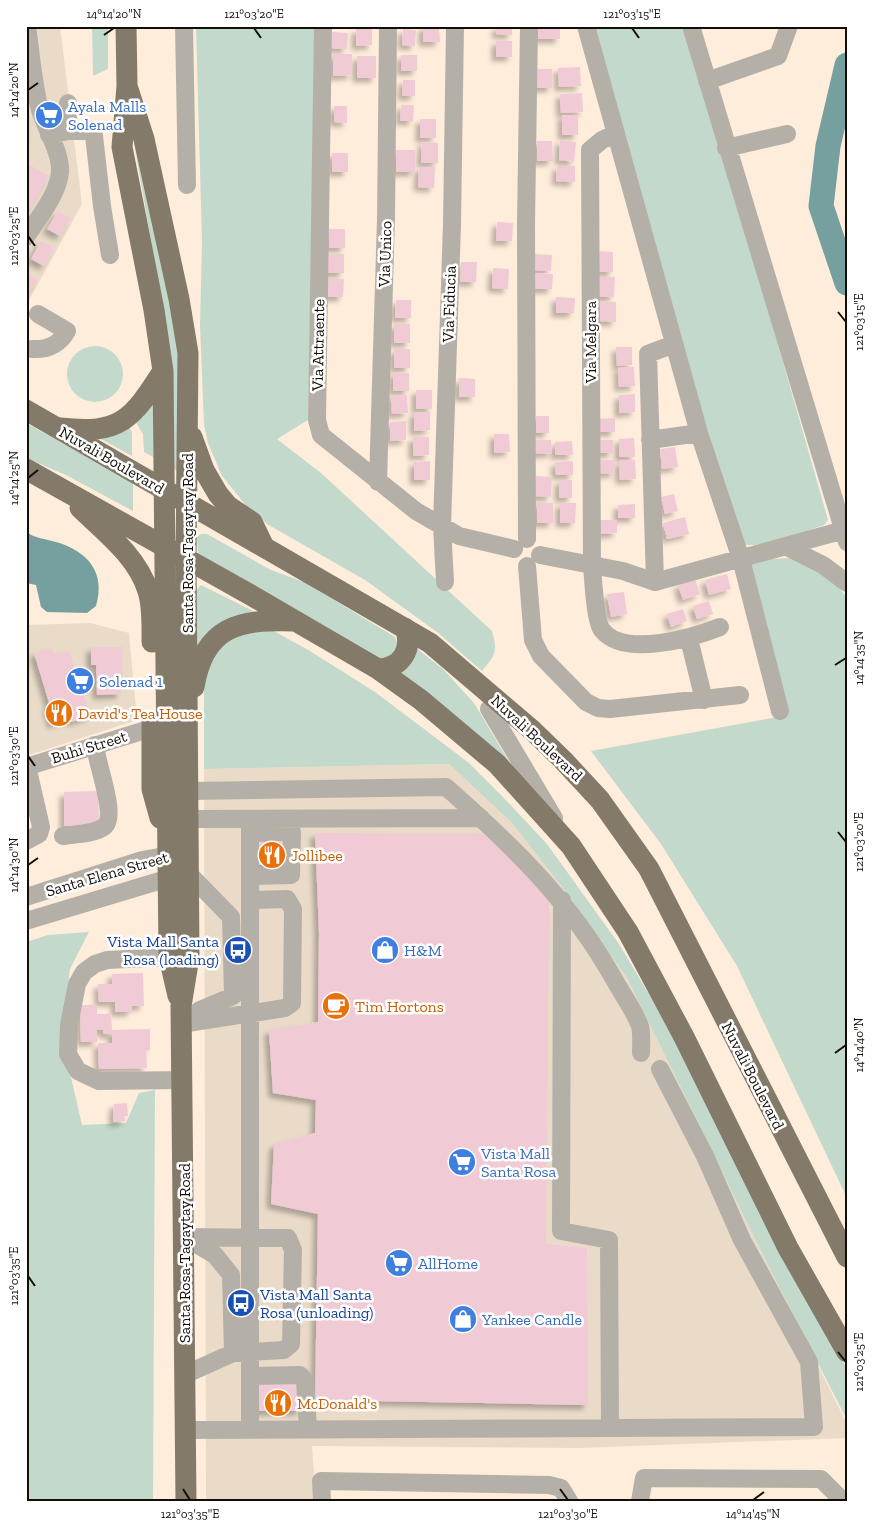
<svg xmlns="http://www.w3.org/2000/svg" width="873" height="1527" viewBox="0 0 873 1527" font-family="'Zilla Slab',serif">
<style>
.commercial{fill:#eadbc9}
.green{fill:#c3d9cc}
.water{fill:#769f9f}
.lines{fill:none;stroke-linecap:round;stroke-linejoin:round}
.river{stroke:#769f9f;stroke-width:25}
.building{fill:#f0cad5;filter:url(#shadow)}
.minor{stroke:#b5b0a7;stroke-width:18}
.major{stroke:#847a6a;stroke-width:21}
.ticks{fill:none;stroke:#130e08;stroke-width:2}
.labels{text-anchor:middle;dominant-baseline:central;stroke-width:5;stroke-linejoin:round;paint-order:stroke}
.shop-label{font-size:16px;fill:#366cbe;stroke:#fff;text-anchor:start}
.street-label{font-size:16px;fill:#130e08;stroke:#fff}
.food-label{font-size:16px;fill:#c56008;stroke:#fff;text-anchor:start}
.transit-label{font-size:16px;fill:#164399;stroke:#fff;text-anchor:end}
.neatline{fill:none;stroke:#130e08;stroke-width:2}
.ticks-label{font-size:12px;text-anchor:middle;fill:#130e08}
</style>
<defs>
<filter id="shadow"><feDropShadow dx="-4.5" dy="4.5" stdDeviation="2.5" flood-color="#0004"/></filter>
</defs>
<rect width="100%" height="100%" fill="#ffeddb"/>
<!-- commercial -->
<path class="commercial" d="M26 26H60L82 204 28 302 26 301Z
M90 623 129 633 137 720 26 756V625Z
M449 764 511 822 559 883 627 978 845 1420 847 1438 581 1448 312 1446 316 1501H206L204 769Z"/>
<!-- green -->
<path class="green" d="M92 26H108V69L93 76Z
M196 26H315L308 420 277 439 321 473 492 631C498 652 495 655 482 671L437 632 365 580 267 524 248 508 222 476 208 443 204 425 200 325 202 241Z
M592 26H687L828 520 824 525C797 534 766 549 738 544Z
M132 131 173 317 180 363 177 471 174 469 154 258Z
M67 374a28 28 0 1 1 56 0a28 28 0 1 1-56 0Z
M153 398V457L144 452 143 434 134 419Z
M26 423 133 482V511L66 475 26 458Z
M127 424 132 432V456L90 433Z
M201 534H207L271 570 304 582 395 637 399 648 385 662 198 554 197 537Z
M789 558 830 576 847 598V1198L737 966 661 844 591 751 788 715 748 578V566L755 560Z
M201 585 261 615 196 655V590Z
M272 630 310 651 375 692 436 738 469 763 503 797 547 844 619 944 678 1043 784 1262 847 1368V1420L770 1269 627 978 559 883 511 822 449 764 204 769V672L225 636Z
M415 647 443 669 474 703 515 772 396 673Z
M89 932 70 969 62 1038 82 1125 126 1123 139 1093 155 1090 153 1501H26V942L48 935Z"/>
<!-- water -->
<path class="water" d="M26 532C35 538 45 539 56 542 88 551 106 573 96 606L87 613 47 612 41 607 36 585 26 583Z"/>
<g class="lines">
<!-- river -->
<path class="river" d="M847 65 828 146 821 206 847 283"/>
</g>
<!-- building -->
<path class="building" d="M423 26H439L440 42H423Z
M497 26H512V35L496 34Z
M538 26H560V39H538Z
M356 29H372V45L356 46Z
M403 29 416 30 415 46 402 45Z
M332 32 348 33 347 49 331 48Z
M496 41H512V57H496Z
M333 54H352V75L333 76Z
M401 55H417V71H401Z
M357 56H376V78H357Z
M580 67 581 86 559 87 558 68Z
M536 69H552V88H536Z
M26 74H29L30 142 26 141Z
M403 80H415V96H402Z
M582 93 583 112 561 113 560 94Z
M401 105H414L413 121H400Z
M334 106H347V123L334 122Z
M562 115H578V135H562Z
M420 119H436V138H420Z
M560 140 576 142 574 162 559 160Z
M537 141H552L553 161H537Z
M422 142 438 143V163H421Z
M396 150H415V172H396Z
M332 153H348V172H332Z
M26 163 49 176 26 216Z
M557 166H575V182L556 181Z
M419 167H435L434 188 418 187Z
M58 211 70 218 60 236 47 229Z
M497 222 513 223 512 241H496Z
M329 229H345V248H329Z
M41 241 54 248 44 266 31 259Z
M598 251 613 252V272H597Z
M328 254H344V273H328Z
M533 254 552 255 551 271 532 270Z
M461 262H477L476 282H460Z
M493 268 509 269 508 289 492 288Z
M534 273 553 274 552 289H533Z
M26 274 37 280 29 293 26 292Z
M599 277H615L614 297H598Z
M328 279H344L343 297H328Z
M556 297 575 298 574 313H556Z
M396 300H411V318H395Z
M600 301 616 302V322L600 321Z
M394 324H410V343H394Z
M616 347H632V365L617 366Z
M394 349H410V368H394Z
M634 367 635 386 619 387 618 368Z
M393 372 409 373V391H393Z
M459 378 475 379V397H459Z
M416 390H432V409H416Z
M635 394V412L619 413V395Z
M391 395H407L408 413 392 414Z
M414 412H430V430L414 431Z
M536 416H549V433H536Z
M615 418V432H598L597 419Z
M406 421V440L390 441V422Z
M494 434H509L510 452 494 453Z
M413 437H429V455L413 456Z
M634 438 635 457H619V439Z
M534 440H551L552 453 534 454Z
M596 440H613V453H596Z
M572 441 573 455H555V442Z
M675 447 678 467 662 469 660 449Z
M598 460H615V473L598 474Z
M635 460 636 479 620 480 619 461Z
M430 461V480H414V462Z
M573 461V475H556L555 462Z
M536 476 552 477 551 497 535 496Z
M559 480H572V498H559Z
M674 494 678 511 665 514 661 497Z
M537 502 553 503V523H537Z
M560 503H576L575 523H560Z
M635 504V518H618V505Z
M685 517 689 534 667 539 663 523Z
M599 520H617V533L600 534Z
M727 574 731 589 709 595 705 580Z
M695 579 700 594 683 600 678 585Z
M624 592 627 614 611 617 607 594Z
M709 601 713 614 697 619 693 606Z
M683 609 687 621 671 627 667 614Z
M91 647H123L121 694 97 695 96 665H91Z
M52 648 54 655 69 651 91 716 71 722 70 718 52 724 47 707 50 706 34 653Z
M98 791 99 825 64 826V792Z
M315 833 489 834 549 896 546 1244 587 1248 588 1405 315 1400 318 1214 271 1204 274 1144 315 1133 316 1100 273 1093 269 1030 318 1022 319 933Z
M256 835 288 836V865H256Z
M143 973 144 1006H132V1012H115V1002H99L98 984H112V974Z
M80 1005H97V1014H111L112 1030 150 1029V1050L146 1051 147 1068 99 1069 98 1043H112V1034H104L103 1030H97V1042H81Z
M127 1103 128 1116H124L125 1121 113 1122 114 1104Z
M255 1380H301V1411H255Z"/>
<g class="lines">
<!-- minor -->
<path class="minor" d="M184 26 187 185
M323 26 317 420 321 435 416 511 459 536 514 549
M586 26 699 433 741 559 780 711
M691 26 847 542
M707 81 778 56 789 26
M68 131V103
M616 133 602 140 590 150 592 565C593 577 595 622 602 630 624 658 692 638 720 627
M49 135 68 131H91L94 136 102 206 110 255
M726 148 787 134
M26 237C38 218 58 195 60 172 61 152 46 130 40 110 33 83 31 54 27 26
M32 349C48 350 59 345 67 331L38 314
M650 440 699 433
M378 482 386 219 388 26
M527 539 526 223 529 26
M787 547 823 565 847 583
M540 555 623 571 655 582 844 530
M527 566 533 640 541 656 586 702 598 708 610 709 740 695
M445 582 442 526 452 224 455 26
M655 582 648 354 674 344
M689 639 704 700
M489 709 554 818
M26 767 152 728
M188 791 446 787C513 846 570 901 614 979 622 994 634 1010 640 1026 642 1034 641 1045 641 1053
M188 819 481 818
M250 833 292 832 291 875 250 876
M63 836C75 834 96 834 105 826 117 814 96 762 95 745
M26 841 39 834 41 827 27 766
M26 897 142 860 181 853
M562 900 561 1231 609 1240 610 1428
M26 921 169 878
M169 957 107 960 95 964 84 972 77 984 69 1025 68 1054 78 1071 99 1081 183 1080
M188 1019 200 1010 233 996 231 917 188 873
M181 1024 285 1008 292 1003 293 909 287 899 250 900
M183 1237 288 1238 293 1250 291 1344 284 1350 233 1353 184 1375
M184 1237 215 1255 231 1275 233 1353
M250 1376 300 1375 305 1380 308 1429
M185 1430 814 1427 809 1362 742 1240 705 1156 660 1069
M250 1430V819
M322 1501 321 1481 549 1485 561 1488 569 1501
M640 1501 644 1478 821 1479 843 1501"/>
<!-- major -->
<path class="major" d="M126 26 127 86 122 147 154 310 163 371 169 957 178 996
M127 86 144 139 179 299 188 353 186 558 189 957 181 1006 186 1501
M26 410 430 643 532 730 563 760 600 800 649 869 847 1257
M60 428C121 435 132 419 163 371
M192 437 204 470 218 494 228 506 252 522 264 547
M26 469 249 594 378 669 421 700 497 764 571 846 628 932 684 1037 788 1248 847 1352
M80 508C105 532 137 556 148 591 153 607 152 625 152 642
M378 669C402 668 413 649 405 628
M194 687C204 626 239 619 294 621
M152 722V789L160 818"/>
</g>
<!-- ticks -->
<path class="ticks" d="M254 28 261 38M632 28 639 38M104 35 114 28M28 90 38 83M28 236 35 246M838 312 846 322M28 478 38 470M835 665 846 658M28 756 35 766M838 832 846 842M28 865 38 858M835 1053 846 1045M28 1276 35 1286M838 1352 846 1362M183 1489 190 1500M560 1489 568 1500M753 1500 764 1492"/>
<!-- icons -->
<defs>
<symbol id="supermarket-disc" viewBox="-11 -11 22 22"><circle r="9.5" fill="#3f7fe0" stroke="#fff"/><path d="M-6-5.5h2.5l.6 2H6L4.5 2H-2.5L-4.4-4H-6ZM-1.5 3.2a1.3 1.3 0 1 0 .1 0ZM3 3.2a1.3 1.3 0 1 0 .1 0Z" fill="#fff"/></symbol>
<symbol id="restaurant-disc" viewBox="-11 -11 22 22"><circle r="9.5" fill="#e8710a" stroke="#fff"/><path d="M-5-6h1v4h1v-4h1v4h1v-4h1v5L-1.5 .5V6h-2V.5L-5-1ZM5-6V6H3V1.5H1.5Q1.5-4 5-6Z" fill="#fff"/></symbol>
<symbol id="bus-disc" viewBox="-11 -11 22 22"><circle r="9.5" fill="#1a4fb4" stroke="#fff"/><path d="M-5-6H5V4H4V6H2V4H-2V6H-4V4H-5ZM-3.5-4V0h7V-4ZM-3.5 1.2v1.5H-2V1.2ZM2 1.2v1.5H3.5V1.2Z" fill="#fff"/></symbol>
<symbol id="shop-disc" viewBox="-11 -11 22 22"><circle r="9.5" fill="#3f7fe0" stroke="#fff"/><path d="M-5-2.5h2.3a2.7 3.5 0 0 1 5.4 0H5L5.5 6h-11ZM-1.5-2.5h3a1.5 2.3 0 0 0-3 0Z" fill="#fff"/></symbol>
<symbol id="cafe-disc" viewBox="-11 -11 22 22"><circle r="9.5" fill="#e8710a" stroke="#fff"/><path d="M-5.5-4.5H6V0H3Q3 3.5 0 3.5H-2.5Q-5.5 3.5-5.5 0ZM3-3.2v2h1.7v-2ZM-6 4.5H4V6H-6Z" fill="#fff"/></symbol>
</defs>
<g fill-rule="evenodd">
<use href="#supermarket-disc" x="33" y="99" width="32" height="32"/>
<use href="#supermarket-disc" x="64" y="665" width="32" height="32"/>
<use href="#restaurant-disc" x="43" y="697" width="32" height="32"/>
<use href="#restaurant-disc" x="256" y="839" width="32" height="32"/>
<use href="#bus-disc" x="222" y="934" width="32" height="32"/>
<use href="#shop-disc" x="369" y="934" width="32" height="32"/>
<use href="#cafe-disc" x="320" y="990" width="32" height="32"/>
<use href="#supermarket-disc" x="446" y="1146" width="32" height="32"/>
<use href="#supermarket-disc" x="383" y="1247" width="32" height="32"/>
<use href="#bus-disc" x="225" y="1287" width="32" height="32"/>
<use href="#shop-disc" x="447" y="1303" width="32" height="32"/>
<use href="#restaurant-disc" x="262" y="1387" width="32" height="32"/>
</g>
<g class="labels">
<!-- shop labels -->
<g class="shop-label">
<text x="68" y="106">Ayala Malls<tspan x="68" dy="18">Solenad</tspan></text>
<text x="99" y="681">Solenad 1</text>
<text x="404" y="950">H&amp;M</text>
<text x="481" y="1153">Vista Mall<tspan x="481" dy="18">Santa Rosa</tspan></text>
<text x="418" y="1263">AllHome</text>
<text x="482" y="1319">Yankee Candle</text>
</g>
<!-- street labels -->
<g class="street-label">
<text transform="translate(385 254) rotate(-88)">Via Unico</text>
<text transform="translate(449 304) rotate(-88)">Via Fiducia</text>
<text transform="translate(590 342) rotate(-90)">Via Melgara</text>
<text transform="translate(318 345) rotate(-89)">Via Attraente</text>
<text transform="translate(112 460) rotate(30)">Nuvali Boulevard</text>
<text transform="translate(187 543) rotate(-90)">Santa Rosa-Tagaytay Road</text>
<text transform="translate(537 738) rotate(43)">Nuvali Boulevard</text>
<text transform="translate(89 747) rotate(-17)">Buhi Street</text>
<text transform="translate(107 874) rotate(-16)">Santa Elena Street</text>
<text transform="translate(753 1076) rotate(63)">Nuvali Boulevard</text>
<text transform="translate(184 1253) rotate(-90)">Santa Rosa-Tagaytay Road</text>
</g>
<!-- food labels -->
<g class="food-label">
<text x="78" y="713">David's Tea House</text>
<text x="291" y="855">Jollibee</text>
<text x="355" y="1006">Tim Hortons</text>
<text x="297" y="1403">McDonald's</text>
</g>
<!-- transit labels -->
<g class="transit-label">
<text x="219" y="941">Vista Mall Santa<tspan x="219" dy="18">Rosa (loading)</tspan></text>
<text x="260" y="1294" text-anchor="start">Vista Mall Santa<tspan x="260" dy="18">Rosa (unloading)</tspan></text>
</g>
</g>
<!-- border -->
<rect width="873" height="1527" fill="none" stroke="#ffffff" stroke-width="55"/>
<rect x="28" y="28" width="818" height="1472" class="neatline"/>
<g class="ticks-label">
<text x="114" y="18">14°14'20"N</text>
<text x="254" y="18">121°03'20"E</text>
<text x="632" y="18">121°03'15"E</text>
<text transform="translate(14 90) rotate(-90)" y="4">14°14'20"N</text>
<text transform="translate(14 236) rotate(-90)" y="4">121°03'25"E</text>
<text transform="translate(859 322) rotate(-90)" y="4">121°03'15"E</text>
<text transform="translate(14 478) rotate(-90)" y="4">14°14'25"N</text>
<text transform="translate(859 658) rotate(-90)" y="4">14°14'35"N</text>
<text transform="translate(14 756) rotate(-90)" y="4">121°03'30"E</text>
<text transform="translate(859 842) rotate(-90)" y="4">121°03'20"E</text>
<text transform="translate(14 865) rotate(-90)" y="4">14°14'30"N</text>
<text transform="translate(859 1045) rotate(-90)" y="4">14°14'40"N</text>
<text transform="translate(14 1276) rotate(-90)" y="4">121°03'35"E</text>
<text transform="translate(859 1362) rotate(-90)" y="4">121°03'25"E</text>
<text x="190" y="1518">121°03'35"E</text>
<text x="568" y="1518">121°03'30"E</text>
<text x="753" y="1518">14°14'45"N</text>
</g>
</svg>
